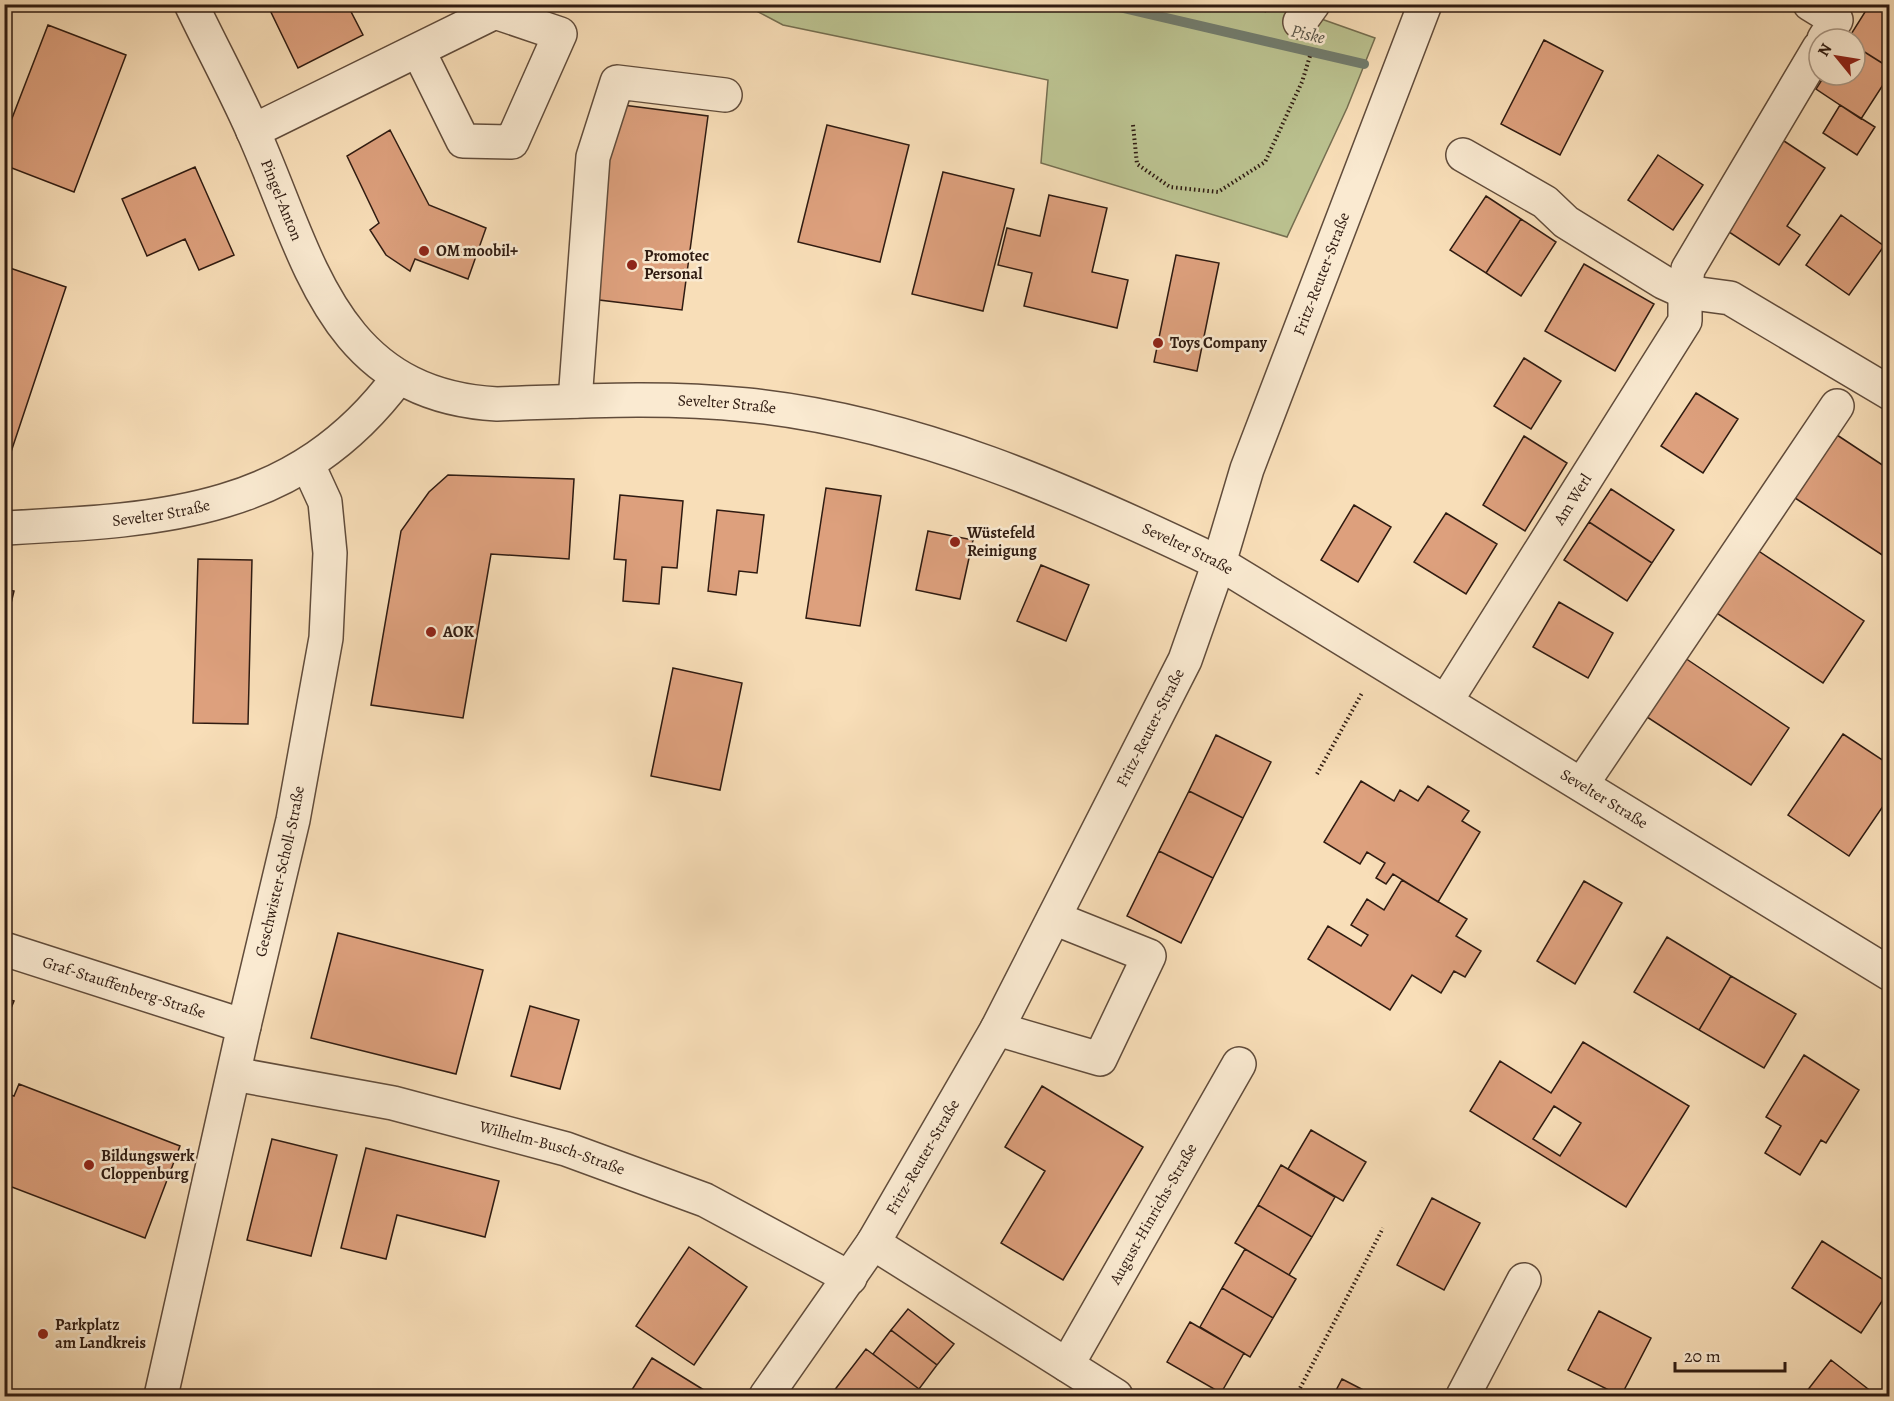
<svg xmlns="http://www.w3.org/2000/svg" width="1894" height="1401" viewBox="0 0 1894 1401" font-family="Alegreya,serif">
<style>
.green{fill:#bbc290;stroke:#756e50;stroke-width:1.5}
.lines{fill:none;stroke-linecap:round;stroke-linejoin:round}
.stream{stroke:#727c6d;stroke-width:10}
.building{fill:#dda07d;stroke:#2f1b11;stroke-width:1.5;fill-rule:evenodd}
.minor-casing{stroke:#614c3b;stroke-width:36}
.path{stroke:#2f1b11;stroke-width:4;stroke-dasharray:1.5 3;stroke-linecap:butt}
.minor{stroke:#faead1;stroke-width:33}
.poi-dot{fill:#8f2418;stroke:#faead1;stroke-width:2}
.labels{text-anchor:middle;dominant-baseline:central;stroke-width:5;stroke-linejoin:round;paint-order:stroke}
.street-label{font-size:16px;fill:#2f1b11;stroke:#faead1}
.poi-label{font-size:16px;font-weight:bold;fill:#2f1b11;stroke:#faead1;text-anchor:start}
.water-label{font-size:18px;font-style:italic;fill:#565347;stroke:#faead1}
</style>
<rect width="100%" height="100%" fill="#f8deb8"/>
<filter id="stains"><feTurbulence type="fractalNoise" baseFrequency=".00333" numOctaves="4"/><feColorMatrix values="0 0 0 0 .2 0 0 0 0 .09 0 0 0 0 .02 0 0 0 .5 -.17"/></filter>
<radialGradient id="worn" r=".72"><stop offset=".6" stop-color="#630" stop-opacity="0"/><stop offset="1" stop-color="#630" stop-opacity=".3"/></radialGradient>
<!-- green -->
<path class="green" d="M1279 4 1375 38 1347 108 1287 237 1041 163 1048 80 783 25 745 5Z"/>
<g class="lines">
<!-- stream -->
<path class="stream" d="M1106 4 1364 64"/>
</g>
<!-- building -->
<path class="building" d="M267 4H347L363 35 298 68Z
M1870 4 1890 7V68L1855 46V39H1848Z
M48 25 126 55 74 192 4 165V139Z
M1544 40 1603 71 1560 155 1501 124Z
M1855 46 1890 68V74L1861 119 1816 89 1825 75H1855Z
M615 104 708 116 682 310 591 299Z
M1840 105 1875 127 1857 155 1823 133Z
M827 125 909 145 880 262 798 242Z
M390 130 429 205 486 228 468 279 415 259 410 271 386 255 370 230 379 223 347 156Z
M1781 139 1825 168 1787 226 1800 235 1779 265 1723 228Z
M1658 155 1703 185 1673 230 1628 200Z
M195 167 234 255 199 270 185 239 147 256 122 199Z
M943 172 1014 189 983 311 912 294Z
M1049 195 1107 208 1092 272 1128 280 1117 328 1024 306 1032 273 998 265 1007 228 1040 236Z
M1486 196 1521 219 1486 273 1450 250Z
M1841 215 1884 246 1849 295 1806 265Z
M1521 219 1556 242 1521 296 1486 273Z
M1176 255 1219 263 1197 371 1154 362Z
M1584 264 1654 304 1615 371 1545 331Z
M4 266 66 287 7 464 4 463Z
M1524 358 1561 381 1531 429 1494 406Z
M1696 393 1738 419 1703 473 1661 446Z
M1837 435 1890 470V560L1795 498Z
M1524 436 1567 463 1525 531 1483 505Z
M448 475 574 479 569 559 491 554 463 718 371 705 401 531 429 492Z
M826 488 881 496 860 626 806 618Z
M1611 489 1674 530 1652 563 1589 522Z
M620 495 683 501 677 568 662 567 659 604 623 601 626 560 614 559Z
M1354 505 1391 527 1358 582 1321 560Z
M717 510 764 515 757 573 739 571 736 595 708 591Z
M1446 513 1497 544 1466 594 1414 562Z
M1589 522 1652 563 1627 601 1564 560Z
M928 531 973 540 960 599 916 590Z
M1754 548 1864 621 1823 683 1712 610Z
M198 559 252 560 248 724 193 723Z
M1041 565 1089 585 1066 641 1017 621Z
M4 589 14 591 4 632Z
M1559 602 1613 633 1588 678 1533 647Z
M1685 658 1789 728 1751 785 1647 717Z
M673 668 742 683 720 790 651 776Z
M1843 734 1890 765V796L1849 856 1788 815Z
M1216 735 1271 762 1243 818 1189 791Z
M1361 781 1394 801 1400 790 1418 801 1428 786 1469 811 1462 821 1480 832 1438 902 1393 874 1386 884 1376 878 1385 863 1367 852 1360 864 1324 842Z
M1189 791 1243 818 1213 878 1159 851Z
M1159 851 1213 878 1181 943 1127 916Z
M1402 880 1467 919 1456 936 1481 951 1465 977 1454 971 1441 993 1412 975 1390 1010 1308 959 1328 926 1361 946 1368 935 1351 925 1367 899 1384 910Z
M1584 881 1622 903 1575 984 1537 961Z
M338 933 483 970 456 1074 311 1038Z
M1667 937 1731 976 1699 1030 1634 992Z
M1731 976 1796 1014 1764 1068 1699 1030Z
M4 998 14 1001 4 1025Z
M530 1006 579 1020 560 1089 511 1076Z
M1583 1042 1689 1106 1626 1207 1470 1111 1500 1061 1551 1093ZM1554 1106 1581 1123 1560 1156 1533 1139Z
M1804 1055 1859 1090 1826 1143 1821 1140 1800 1175 1765 1153 1781 1126 1766 1117Z
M19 1084 180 1146 145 1238 4 1184V1093L14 1096Z
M1042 1086 1143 1147 1063 1280 1001 1243 1045 1171 1005 1147Z
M1311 1130 1366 1162 1343 1201 1288 1169Z
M272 1139 337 1155 311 1256 247 1240Z
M366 1148 499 1181 485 1237 397 1215 386 1259 341 1248Z
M1281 1165 1335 1197 1312 1237 1258 1205Z
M1432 1198 1480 1223 1444 1290 1397 1265Z
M1258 1205 1312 1237 1289 1275 1235 1243Z
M1822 1241 1890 1284V1289L1861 1333 1792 1288Z
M689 1247 747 1287 694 1365 636 1326Z
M1245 1249 1296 1279 1273 1318 1222 1288Z
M1222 1288 1273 1318 1250 1357 1200 1327Z
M908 1309 954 1344 937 1365 891 1330Z
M1599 1311 1651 1338 1621 1396 1568 1370Z
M1190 1322 1244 1353 1221 1393 1167 1362Z
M891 1330 937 1365 919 1389 873 1354Z
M866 1349 919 1389 913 1396H830Z
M652 1358 712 1395 711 1396H628Z
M1831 1360 1877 1396H1803Z
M1342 1379 1375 1396H1333Z"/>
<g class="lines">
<defs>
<g id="minor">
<path id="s1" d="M191 4C211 46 234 88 253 131 309 256 331 395 497 404 580 401 664 396 747 405 914 422 1069 491 1219 563L1890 974"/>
<path d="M1810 4 1836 20 1824 39"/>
<path d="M1300 22 1313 4"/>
<path d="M253 131 495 12 560 34 512 142 463 141 418 50"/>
<path d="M1463 155 1545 202 1566 222 1663 282 1685 292 1730 298 1890 393"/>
<path d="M575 401 593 157 617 82 725 95"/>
<path id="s2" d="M4 528C161 520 296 515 398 378"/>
<path id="s3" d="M1446 701 1685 321V292L1688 269 1819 48"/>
<path d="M1582 784 1837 406"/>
<path id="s4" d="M4 949 244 1026"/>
<path d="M997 1029 1100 1059 1149 956 1054 918"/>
<path id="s5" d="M234 1074 393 1103 566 1149 705 1200 850 1278"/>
<path d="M873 1243 1116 1396"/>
<path id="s6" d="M1067 1365 1239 1064"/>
<path id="s7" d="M161 1396 244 1026 293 820 326 638 330 553 325 502 308 465"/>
<path id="s8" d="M766 1396 873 1243 997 1029 1185 660 1219 563 1247 469 1425 4"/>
<path d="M1463 1396 1524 1280"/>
</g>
</defs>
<!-- minor casing -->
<use href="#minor" class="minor-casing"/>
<!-- path -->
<path class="path" d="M1248 4 1267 11
M1133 125 1137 164 1170 187 1218 192 1265 162 1302 82 1310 56
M1317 774 1362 693
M1296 1396 1383 1228"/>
<!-- minor -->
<use href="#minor" class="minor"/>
</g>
<!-- markers -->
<g class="poi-dot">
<circle cx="424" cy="251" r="6"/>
<circle cx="632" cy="265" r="6"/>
<circle cx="1158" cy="343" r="6"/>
<circle cx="955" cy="542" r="6"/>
<circle cx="431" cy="632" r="6"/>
<circle cx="89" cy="1165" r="6"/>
<circle cx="43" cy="1334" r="6"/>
</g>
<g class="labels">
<!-- street labels -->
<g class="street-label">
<text stroke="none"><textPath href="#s1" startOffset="216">Pingel-Anton</textPath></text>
<text stroke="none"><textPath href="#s8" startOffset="1258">Fritz-Reuter-Straße</textPath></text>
<text stroke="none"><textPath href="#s1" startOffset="765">Sevelter Straße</textPath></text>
<text stroke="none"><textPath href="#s3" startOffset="238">Am Werl</textPath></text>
<text stroke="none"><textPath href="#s2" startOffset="158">Sevelter Straße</textPath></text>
<text stroke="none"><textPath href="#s1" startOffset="1251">Sevelter Straße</textPath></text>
<text stroke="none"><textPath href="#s8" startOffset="772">Fritz-Reuter-Straße</textPath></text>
<text stroke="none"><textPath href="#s1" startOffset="1737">Sevelter Straße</textPath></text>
<text stroke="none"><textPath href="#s7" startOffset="538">Geschwister-Scholl-Straße</textPath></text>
<text stroke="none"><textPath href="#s4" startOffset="126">Graf-Stauffenberg-Straße</textPath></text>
<text stroke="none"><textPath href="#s5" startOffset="327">Wilhelm-Busch-Straße</textPath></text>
<text stroke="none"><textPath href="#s8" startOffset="286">Fritz-Reuter-Straße</textPath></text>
<text stroke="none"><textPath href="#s6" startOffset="174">August-Hinrichs-Straße</textPath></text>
</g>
<!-- poi labels -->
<g class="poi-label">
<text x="436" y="251">OM moobil+</text>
<text x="644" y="256">Promotec<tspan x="644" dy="18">Personal</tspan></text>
<text x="1170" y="343">Toys Company</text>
<text x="967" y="533">Wüstefeld<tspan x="967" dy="18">Reinigung</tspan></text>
<text x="443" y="632">AOK</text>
<text x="101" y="1156">Bildungswerk<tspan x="101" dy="18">Cloppenburg</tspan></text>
<text x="55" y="1325">Parkplatz<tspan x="55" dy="18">am Landkreis</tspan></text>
</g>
<!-- water labels -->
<g class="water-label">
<text transform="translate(1308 34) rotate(13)">Piske</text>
</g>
</g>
<!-- margin -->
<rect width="1894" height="1401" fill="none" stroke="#f8deb8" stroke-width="24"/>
<rect x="6" y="6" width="1882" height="1389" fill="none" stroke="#2f1b11" stroke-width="3"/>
<rect x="12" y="12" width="1870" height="1377" fill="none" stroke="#2f1b11" stroke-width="1.5"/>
<!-- north arrow -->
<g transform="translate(1837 57) rotate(300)"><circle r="28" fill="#faead1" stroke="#a99784" stroke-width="1.5"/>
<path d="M0-4.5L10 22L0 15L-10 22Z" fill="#8f2418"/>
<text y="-9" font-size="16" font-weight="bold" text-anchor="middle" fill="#2f1b11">N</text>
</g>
<!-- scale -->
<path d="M1675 1362v9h110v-9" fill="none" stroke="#2f1b11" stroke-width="3"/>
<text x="1684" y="1362" font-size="18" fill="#2f1b11" stroke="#faead1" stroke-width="4.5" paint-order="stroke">20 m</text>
<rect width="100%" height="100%" filter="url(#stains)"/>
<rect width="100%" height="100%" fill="url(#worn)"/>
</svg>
